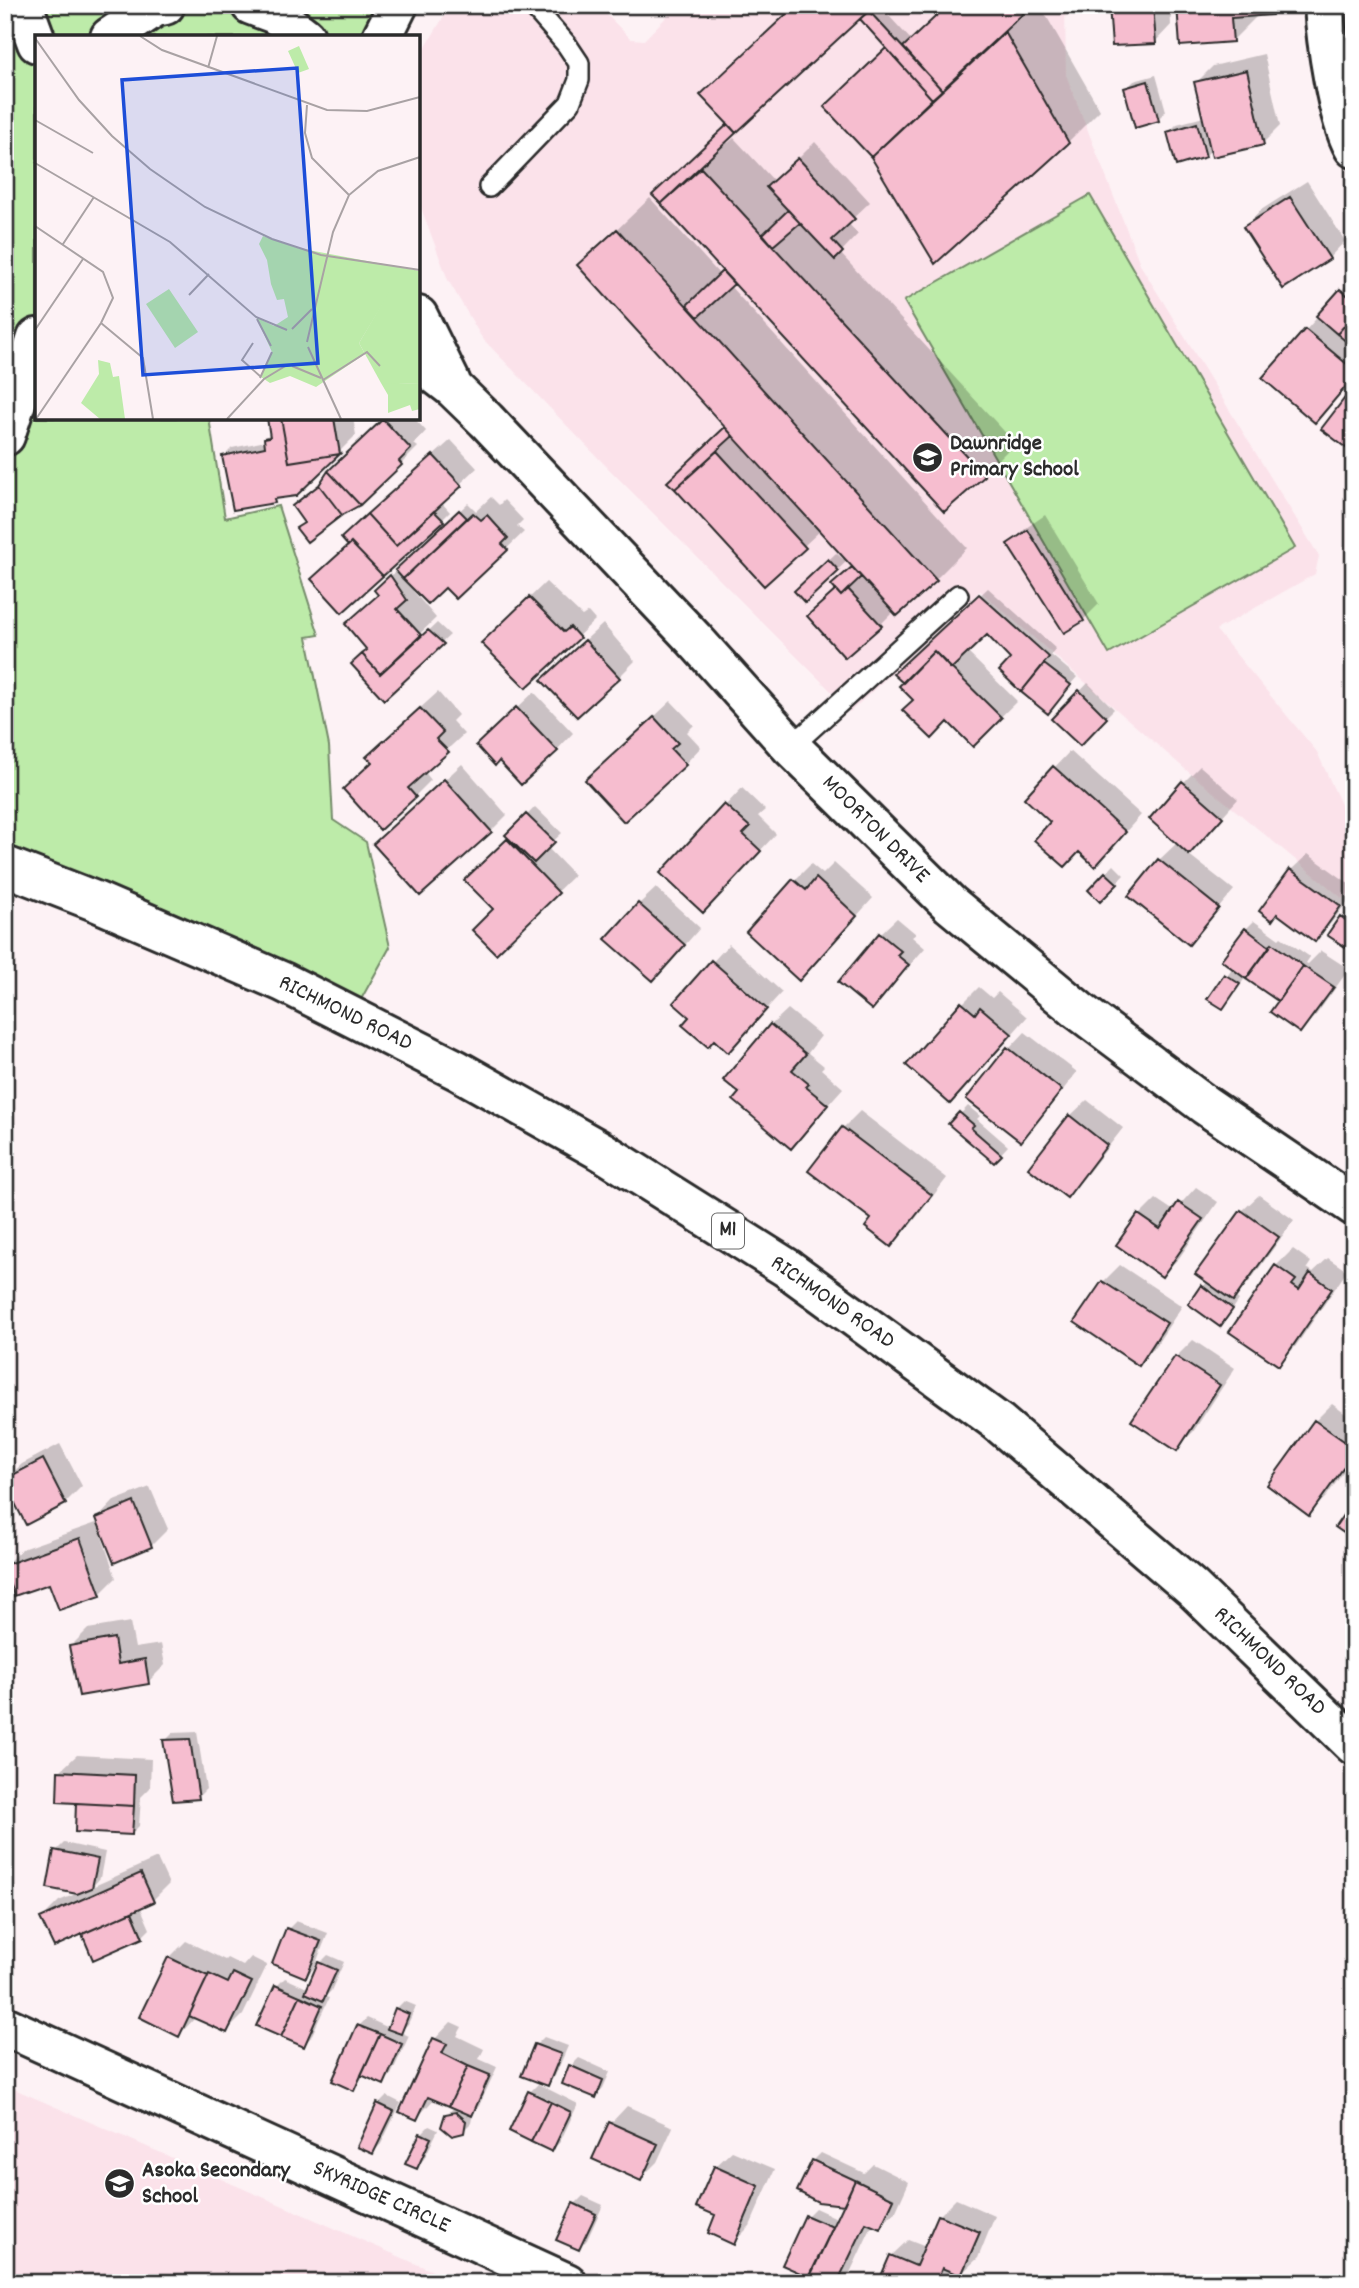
<svg xmlns="http://www.w3.org/2000/svg" width="1359" height="2288" viewBox="0 0 1359 2288" font-family="Dekko,sans-serif">
<style>
.built{fill:#fbe2ea}
.grass{fill:#bdeba9;stroke:#748b6a;stroke-width:2}
.shadow{fill:#0003}
.building{fill:#f6bdcf;stroke:#2b2b2b;stroke-width:2}
.lines{fill:none;stroke-linecap:round;stroke-linejoin:round}
.service-casing{stroke:#2b2b2b;stroke-width:24}
.minor-casing{stroke:#2b2b2b;stroke-width:44}
.tertiary-casing{stroke:#2b2b2b;stroke-width:44}
.trunk-casing{stroke:#2b2b2b;stroke-width:44}
.service{stroke:#fff;stroke-width:19}
.minor{stroke:#fff;stroke-width:38}
.tertiary{stroke:#fff;stroke-width:38}
.trunk{stroke:#fff;stroke-width:38}
.labels{text-anchor:middle;dominant-baseline:central;stroke-width:5;stroke-linejoin:round;paint-order:stroke}
.shield{fill:#fff;stroke:#6b6b6b;stroke-width:2}
.shield-label{font-size:21px;font-weight:bold;fill:#2b2b2b}
.poi-label{font-size:23px;font-weight:bold;fill:#2b2b2b;stroke:#fff;text-anchor:start}
.street-label{font-size:23px;fill:#2b2b2b;stroke:#fff}
.inset-road{fill:none;stroke:#a9a2a4;stroke-width:2}
.view{fill:#1d4ed8;fill-opacity:0.15;stroke:#1d4ed8;stroke-width:3.5}
.inset-edge{fill:none;stroke:#2b2b2b;stroke-width:3.5}
</style>
<rect width="100%" height="100%" fill="#fdf2f5"/>
<filter id="ink" filterUnits="userSpaceOnUse"><feTurbulence type="fractalNoise" baseFrequency=".0143" numOctaves="2"/><feDisplacementMap in="SourceGraphic" scale="14" xChannelSelector="R" yChannelSelector="G"/><feConvolveMatrix kernelMatrix="1 2 1 2 8 2 1 2 1" color-interpolation-filters="sRGB"/></filter>
<g filter="url(#ink)">
<!-- built -->
<path class="built" d="M451 5H597L631 39 644 40 678 5H1065L1066 75 1141 266 1319 556 1315 574 1216 630 1317 752 1354 833V891L1342 898 1185 769 980 591 850 712 841 701 607 467 482 338 448 280 418 200V89L421 54Z
M5 2085 460 2283H5Z"/>
<!-- grass -->
<path class="grass" d="M5 5H401L385 37H37V418H209L225 518 278 506 319 635 307 637 329 746 333 820 366 842 390 947 354 1012 5 863Z
M1090 195 1295 548 1109 654 904 301Z"/>
<!-- shadow -->
<path class="shadow" d="M797 5H879L912 41 949 5H1040L1100 110 1068 142 936 261 872 156 843 90 888 47 860 17 726 141 728 143 734 138 775 182 815 142 870 202 848 223 858 234 840 253 1015 443 983 475 734 281 729 285 967 548 936 579 894 611 880 625 834 585 854 566 848 560 805 601 796 591 836 553 843 559 845 557 821 530 764 583 676 488 727 427 580 265 650 198 720 275 724 271 654 195 730 124 702 95Z
M1111 5H1170L1171 25 1155 42Z
M1178 5H1279L1271 14 1257 16 1232 41Z
M1264 54 1280 126 1263 143 1212 149 1205 156 1169 132 1177 124 1204 117 1196 83 1213 66Z
M1156 75 1166 111 1158 119 1126 89 1134 81Z
M1307 181 1345 241 1329 258 1245 227 1261 210Z
M1349 282 1354 286V377L1315 421 1306 330Z
M268 418H353L356 435 296 495 278 497 274 501 224 456 232 448 266 441 265 438 271 433Z
M386 418H414L426 431 414 444 418 447 401 464 299 528 305 522 323 482 347 455Z
M451 440 477 468 441 502 450 512 442 520 350 545 386 498Z
M491 497 499 505 504 500 523 520 517 526 524 532 456 597 445 586 416 589 413 591 436 618 402 651 404 654 437 623 450 635 384 697 369 650 379 594 376 590 468 503 476 511Z
M1045 515 1099 604 1083 620 1010 544 1026 528Z
M546 582 582 616 588 612 595 620 526 686 500 626Z
M988 588 1056 649 1051 655 1077 677 1047 711 1002 670 1013 659 987 632 967 652 1017 701 973 744 948 720 915 700 905 683 904 667Z
M603 624 635 661 619 677 560 663Z
M1088 683 1114 709 1080 743 1054 719Z
M438 692 458 715 452 721 464 734 424 771 431 780 415 796 374 762 385 740Z
M534 692 573 733 557 750 495 729Z
M671 701 694 725 687 732 701 747 685 764H604Z
M1070 751 1141 815 1111 848 1053 822 1054 768Z
M462 764 507 815 491 831 392 828Z
M1200 766 1238 799 1188 854 1234 890 1189 943 1159 860 1178 842 1183 783Z
M742 788 765 810 758 816 776 834 719 894 662 873Z
M535 807 562 833 547 847 574 875 496 951 495 909 466 880 510 837 508 835Z
M1308 854 1354 887V893L1331 923 1315 939 1291 870Z
M834 863 873 898 815 962 794 881 811 864 823 874Z
M1114 865 1124 875 1100 900 1090 890Z
M656 888 700 928 669 963 639 904Z
M1354 905V951L1341 917Z
M897 918 916 934 912 937 925 948 872 1008 880 934Z
M1254 921 1279 939 1281 937 1310 957 1306 963 1308 964 1321 951 1349 969 1316 1015 1300 1031 1285 995 1246 977 1223 1007 1210 999 1233 967 1246 929Z
M729 944 782 992 728 1051 675 1003Z
M979 987 992 998 998 992 1027 1017 967 1085 962 1004Z
M788 1009 821 1036 808 1053 824 1066 821 1069 843 1088 791 1146 771 1025Z
M1025 1032 1077 1072 1037 1123 1021 1139 1009 1049Z
M1354 1070V1083L1348 1079Z
M1087 1100 1123 1128 1083 1179 1067 1196 1070 1116Z
M968 1106 980 1116 977 1119 1008 1146 994 1161 951 1124Z
M860 1111 947 1178 908 1228 891 1245 874 1219 810 1170 843 1128Z
M1196 1187 1218 1202 1179 1258 1162 1275 1140 1215 1156 1199 1174 1211Z
M1259 1195 1294 1220 1249 1282 1235 1297 1239 1300 1228 1316 1203 1287 1208 1281 1242 1211Z
M5 1245 11 1253 5 1259Z
M1293 1249 1311 1262 1307 1268 1313 1272 1328 1258 1347 1271 1295 1347 1279 1363 1232 1331 1276 1266Z
M1120 1265 1182 1306 1155 1347 1138 1364 1076 1322 1103 1282Z
M1193 1340 1235 1368 1193 1432 1176 1448V1357Z
M1354 1367V1377L1349 1374Z
M1332 1404 1354 1420V1457L1326 1497 1309 1513 1315 1421Z
M60 1444 82 1486 65 1503 5 1480 22 1464Z
M150 1487 168 1529 151 1546 101 1534 116 1578 100 1594 51 1582 5 1565 22 1549 99 1522 98 1518 114 1501Z
M130 1622 135 1648 161 1644 165 1665 148 1682 71 1646 88 1629Z
M197 1732 206 1789 198 1797 165 1741 173 1733Z
M77 1755 151 1759 150 1788 141 1797 139 1826 131 1834 78 1804 80 1801 60 1771Z
M64 1843 105 1852 100 1878 92 1887 157 1858 169 1884 153 1900 140 1906 150 1929 142 1937 84 1935 42 1918 59 1901 78 1893 56 1851Z
M296 1921 328 1933 314 1968 306 1976 274 1963 288 1929Z
M186 1941 225 1960 227 1958 243 1966 251 1957 267 1965 243 2015 227 2031 196 2017 179 2035 169 1958Z
M328 1955 344 1962 331 1991 325 1997 329 1998 311 2037 304 2045 277 1986 285 1978 309 1989 320 1963Z
M404 2001 416 2006 408 2024 400 2032 409 2036 391 2075 383 2083 364 2075 354 2089 334 2080 359 2026 367 2018 389 2028 396 2009Z
M451 2022 462 2027 457 2036 484 2049 479 2059 497 2067 479 2106 473 2113 471 2123 463 2131 446 2115 455 2107 435 2098 417 2118 435 2039Z
M544 2037 568 2046 555 2076 547 2084 523 2075 536 2045Z
M579 2058 610 2072 603 2088 595 2096 571 2066Z
M538 2084 578 2104 560 2142 552 2150 530 2092Z
M387 2096 401 2103 381 2144 373 2152 379 2104Z
M627 2106 673 2127 657 2162 640 2179 611 2123Z
M429 2126 438 2130 424 2159 416 2167 421 2134Z
M732 2151 775 2169 750 2226 733 2243 717 2214 715 2167Z
M821 2153 864 2173 873 2164 909 2182 896 2211 879 2227 873 2224 848 2277 842 2283H809L814 2270 809 2275 807 2216 815 2208 839 2219 846 2204 813 2161Z
M583 2196 603 2205 587 2240 579 2248 575 2204Z
M956 2199 995 2216 978 2258 961 2274 950 2270 944 2283H880L891 2256 908 2240 926 2247 939 2216Z"/>
<!-- building -->
<path class="building" d="M796 5H875L736 133 700 95Z
M948 5 1030 7 942 90 903 47Z
M1109 5H1153L1156 44 1112 46Z
M1177 5H1271L1272 15 1231 18 1233 42 1180 46Z
M869 11 942 90 932 99 860 19Z
M1005 32 1069 143 935 264 871 157Z
M886 48 932 99 871 157 824 107Z
M1247 70 1264 145 1212 157 1194 82Z
M1148 81 1159 121 1135 128 1124 88Z
M1197 123 1206 157 1176 166 1167 132Z
M728 124 736 133 661 204 652 195Z
M798 158 855 219 832 240 843 252 835 260 766 187Z
M701 168 985 476 944 512 661 204Z
M1290 197 1330 259 1283 289 1243 227Z
M788 210 800 223 773 246 763 234Z
M617 229 937 581 897 616 577 265Z
M722 271 734 284 698 317 687 305Z
M1340 289 1354 301V315L1337 334 1316 316Z
M1354 315V348L1337 334Z
M1305 329 1354 370V377L1315 423 1262 378Z
M1354 386V454L1321 429Z
M267 418H281L289 462 340 454 296 496 274 499 275 503 233 510 222 456 265 447 264 438 270 437Z
M281 418H334L340 454 289 462Z
M383 419 411 449 399 461 402 465 360 505 328 471Z
M725 427 733 436 675 489 667 482Z
M717 451 806 548 764 586 675 489Z
M433 455 462 486 396 546 367 514Z
M328 471 360 505 342 515 319 485Z
M319 485 342 515 307 542 296 528 304 523 292 506Z
M459 510 467 518 403 579 395 570Z
M434 511 444 521 383 576 351 543 348 546 341 538 367 514 396 546Z
M473 513 481 520 487 515 508 538 502 544 508 550 456 599 445 588 428 604 403 579Z
M1028 530 1084 621 1064 633 1007 544Z
M351 543 383 576 342 613 311 579Z
M828 559 839 571 805 603 794 591Z
M852 567 861 577 841 596 831 585Z
M390 575 407 600 397 609 421 635 380 674 362 654 367 650 345 624 378 595 374 590Z
M848 589 882 626 845 658 807 616 836 590 841 596Z
M979 594 1049 657 1021 692 999 671 1010 659 987 635 951 669 934 651 903 683 893 674Z
M529 597 564 632 570 627 580 638 526 688 481 643Z
M428 630 444 644 384 700 351 664 362 654 380 674Z
M585 640 620 678 577 717 541 680Z
M934 651 1002 718 973 747 948 722 932 739 902 710 913 700 899 686Z
M1044 664 1071 685 1048 714 1021 692Z
M1079 690 1107 718 1080 746 1051 719Z
M516 707 558 751 521 785 499 761 495 766 476 745Z
M420 708 443 732 436 739 449 752 408 788 416 797 380 830 343 789 372 762 366 757Z
M654 717 678 743 671 749 686 765 624 822 585 780Z
M1053 766 1126 832 1095 867 1079 852 1065 867 1034 840 1050 822 1024 798Z
M444 779 492 832 420 896 373 844Z
M1182 781 1223 817 1189 855 1149 819Z
M724 804 750 827 743 834 761 851 703 913 660 873Z
M526 814 555 842 534 863 505 835Z
M507 839 559 893 496 954 472 930 493 909 464 880Z
M1158 859 1219 908 1189 945 1128 896Z
M1290 869 1341 906 1315 942 1277 914 1272 921 1259 911Z
M1105 872 1118 884 1100 902 1088 890Z
M816 878 857 916 799 981 746 932 793 879 806 890Z
M638 903 685 945 653 981 605 939Z
M1340 916 1354 926V953L1327 935Z
M1245 928 1270 947 1246 979 1221 960Z
M879 933 901 951 897 955 909 965 872 1010 838 982Z
M1272 943 1303 966 1278 1001 1246 979Z
M711 960 767 1009 728 1053 714 1040 708 1047 682 1025 689 1017 673 1003Z
M1303 966 1334 987 1300 1033 1270 1012Z
M1224 974 1240 984 1223 1009 1207 999Z
M961 1002 975 1014 980 1007 1012 1034 950 1104 906 1065Z
M770 1024 806 1054 792 1070 809 1084 806 1087 828 1105 791 1149 733 1100 739 1093 723 1080Z
M1007 1047 1062 1090 1021 1142 966 1099Z
M959 1112 974 1125 971 1128 1002 1155 994 1163 948 1124Z
M1069 1115 1107 1145 1067 1198 1028 1168Z
M842 1127 932 1195 891 1247 865 1227 871 1219 808 1171Z
M1178 1202 1203 1219 1162 1277 1116 1245 1138 1214 1160 1229Z
M1241 1210 1279 1237 1233 1301 1195 1274Z
M1275 1265 1296 1280 1292 1285 1299 1290 1310 1273 1332 1289 1279 1366 1229 1332Z
M1102 1281 1167 1323 1139 1366 1074 1322Z
M1201 1285 1233 1309 1220 1327 1188 1304Z
M1175 1356 1220 1385 1177 1451 1131 1421Z
M1314 1420 1354 1448V1453L1309 1516 1267 1485Z
M43 1459 66 1504 26 1525 5 1484V1479Z
M1354 1499V1540L1335 1527Z
M134 1502 152 1547 114 1563 96 1518Z
M80 1538 101 1596 59 1610 49 1584 14 1596 5 1572V1565Z
M114 1638 118 1664 145 1659 149 1684 79 1696 69 1646Z
M190 1739 199 1799 173 1801 163 1740Z
M58 1771 135 1775 134 1806 57 1802Z
M76 1803 134 1806 132 1835 75 1832Z
M54 1850 98 1859 92 1888 77 1894 47 1888Z
M141 1873 154 1902 54 1947 40 1918Z
M132 1912 143 1938 93 1960 82 1934Z
M286 1928 321 1941 306 1978 272 1964Z
M168 1957 208 1976 179 2037 139 2017Z
M318 1962 337 1970 323 2001 305 1993Z
M233 1973 252 1982 227 2033 189 2016 209 1974 228 1983Z
M275 1985 300 1996 281 2037 256 2026Z
M300 1996 322 2006 304 2047 281 2037Z
M395 2008 409 2014 401 2034 387 2029Z
M357 2025 380 2034 354 2091 332 2081Z
M380 2034 402 2044 384 2085 361 2075Z
M433 2038 447 2044 442 2053 468 2066 449 2106 428 2097 417 2120 399 2112Z
M534 2044 561 2054 548 2086 521 2076Z
M569 2065 603 2080 596 2098 562 2084Z
M468 2066 490 2075 472 2116 449 2106Z
M528 2091 551 2102 531 2142 509 2131Z
M551 2102 571 2112 552 2152 531 2142Z
M377 2103 394 2111 373 2154 357 2147Z
M456 2112 466 2121 464 2133 452 2136 441 2127 445 2114Z
M609 2122 658 2144 641 2181 592 2159Z
M420 2133 431 2138 417 2169 405 2164Z
M812 2160 855 2180 844 2205 818 2202 797 2191Z
M714 2166 759 2186 734 2245 708 2233 715 2215 696 2207Z
M855 2180 894 2199 880 2229 866 2223 837 2283H807Z
M573 2203 596 2214 579 2250 556 2240Z
M805 2215 833 2227 809 2277 782 2265Z
M938 2215 980 2232 961 2276 942 2268 936 2283H878L890 2255 916 2266Z"/>
<g class="lines">
<defs>
<path id="service" d="M489 187 570 103 579 80V63L567 45 532 5
M791 747 958 595"/>
<path id="minor" d="M1324 5C1326 41 1337 118 1354 148
M5 2026 567 2283"/>
<path id="tertiary" d="M23 5 37 43
M251 5 275 14 305 37
M110 37 155 7 165 5
M382 37 398 5
M418 316 451 383
M418 361 453 388 486 420 694 639 791 747 950 904 1078 1010 1205 1105 1354 1206
M5 436 37 338"/>
<path id="trunk" d="M5 866 95 901 283 982 457 1070 603 1152 787 1268 998 1422 1192 1588 1354 1745"/>
</defs>
<!-- service casing -->
<use href="#service" class="service-casing"/>
<!-- minor casing -->
<use href="#minor" class="minor-casing"/>
<!-- tertiary casing -->
<use href="#tertiary" class="tertiary-casing"/>
<!-- trunk casing -->
<use href="#trunk" class="trunk-casing"/>
<!-- service -->
<use href="#service" class="service"/>
<!-- minor -->
<use href="#minor" class="minor"/>
<!-- tertiary -->
<use href="#tertiary" class="tertiary"/>
<!-- trunk -->
<use href="#trunk" class="trunk"/>
</g>
</g>
<!-- icons -->
<defs>
<symbol id="school-disc" viewBox="-11 -11 22 22"><circle r="9.5" fill="#2b2b2b" stroke="#fff"/><path d="M0-5L7-2L0 1L-7-2ZM-4 1L0 2.5L4 1V4Q0 6-4 4Z" fill="#fff"/></symbol>
</defs>
<g fill-rule="evenodd">
<use href="#school-disc" x="910" y="440" width="35" height="35"/>
<use href="#school-disc" x="102" y="2166" width="35" height="35"/>
</g>
<g class="labels">
<!-- shield labels -->
<rect class="shield" x="712" y="1213.5" width="32" height="35" rx="5"/>
<g class="shield-label">
<text x="728" y="1231">M1</text>
</g>
<!-- poi labels -->
<g class="poi-label">
<text x="950" y="444">Dawnridge<tspan x="950" dy="26">Primary School</tspan></text>
<text x="142" y="2171">Asoka Secondary<tspan x="142" dy="26">School</tspan></text>
</g>
<!-- street labels -->
<g class="street-label">
<text transform="translate(875 830) rotate(45)">MOORTON DRIVE</text>
<text transform="translate(345 1014) rotate(26)">RICHMOND ROAD</text>
<text transform="translate(832 1303) rotate(35)">RICHMOND ROAD</text>
<text transform="translate(1269 1662) rotate(44)">RICHMOND ROAD</text>
<text transform="translate(381 2198) rotate(24)">SKYRIDGE CIRCLE</text>
</g>
</g>
<!-- overview -->
<g transform="translate(35 35)">
<rect width="385" height="385" fill="#fdf2f5"/>
<path d="M264 11 274 34 263 38 253 16ZM228 201 263 213 385 236V347L363 348 385 349V374L377 376 375 370 353 378V360L346 348H353L355 257 324 308 330 319 281 352 255 341 235 348 226 342 237 317 221 282 239 291 253 282 249 264 242 265 236 249 232 225 224 209ZM134 254 163 297 140 313 111 269ZM63 325 75 328 78 342 84 341 90 384H65L46 368 64 339Z" fill="#bdeba9"/>
<path d="M354 257H385V349L346 348 324 308Z" fill="#bdeba9"/>
<path class="inset-road" d="M105 1 127 15 292 75 332 76 385 62M0 3 44 65 77 101 115 134 170 172 237 204 286 220 385 235M173 33 182 1M272 70 270 98 277 123 314 160M0 85 58 118M0 128 135 207 221 282 252 295M0 191 68 237 78 263 66 288 1 384M28 209 59 162M154 260 174 239M222 284 236 311M66 288 108 323 118 384M257 294 277 274M0 295 48 224M272 307 298 197 314 160 343 136 385 122M218 308 207 325 226 342M273 312 306 384M257 331 286 343M225 343 237 317M288 345 332 317 345 331M192 384 229 344 252 330"/>
<path class="view" d="M262 33 283 328 108 340 87 45Z"/>
<rect width="385" height="385" class="inset-edge"/>
</g>
<!-- margin -->
<rect width="1359" height="2288" fill="none" stroke="#fff" stroke-width="28"/>
<rect x="14" y="14" width="1331" height="2260" fill="none" stroke="#2b2b2b" stroke-width="2.5" filter="url(#ink)"/>
</svg>
